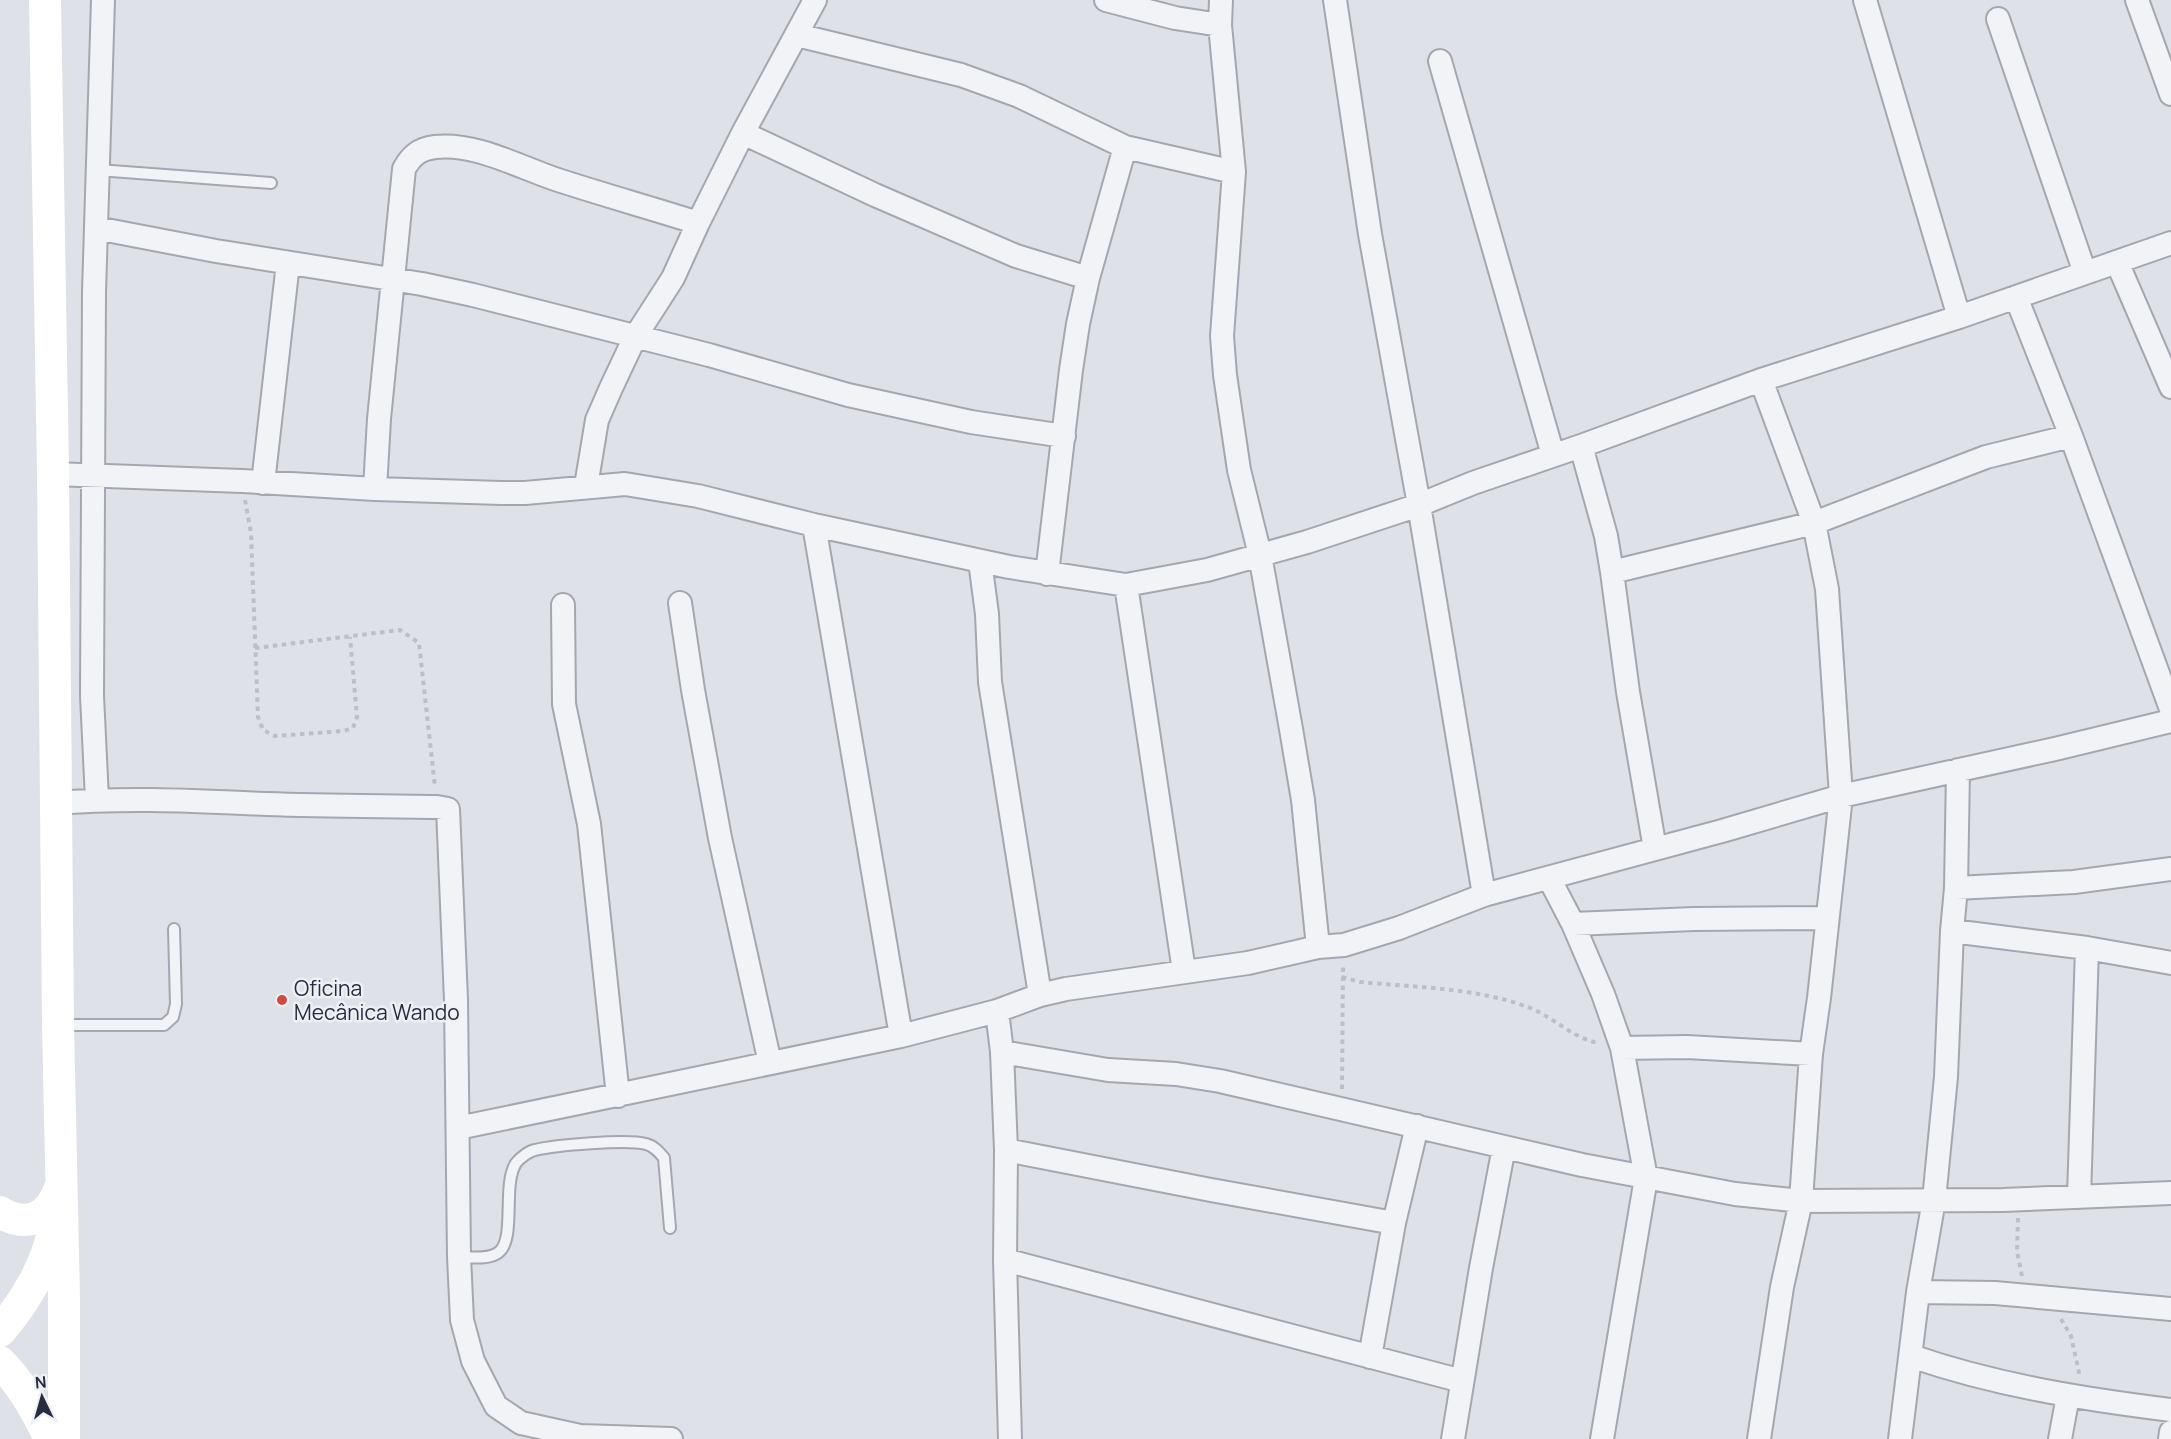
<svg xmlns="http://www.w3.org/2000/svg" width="2171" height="1439" viewBox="0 0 2171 1439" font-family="Manrope,sans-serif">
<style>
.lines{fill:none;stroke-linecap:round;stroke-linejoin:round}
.lane-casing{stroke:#a4a7b2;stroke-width:14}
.street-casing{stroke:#a4a7b2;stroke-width:26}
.path{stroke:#bdbfc7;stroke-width:4;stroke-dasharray:4.5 4.5;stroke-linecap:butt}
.lane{stroke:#f2f3f7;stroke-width:10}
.street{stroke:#f2f3f7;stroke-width:22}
.secondary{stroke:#fff;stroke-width:32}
.poi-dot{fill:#cb4b46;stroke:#eff0f6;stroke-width:2}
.labels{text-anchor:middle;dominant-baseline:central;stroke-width:5;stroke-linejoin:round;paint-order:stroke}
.poi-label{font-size:21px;fill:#282c3f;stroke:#eff0f6;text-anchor:start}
</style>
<rect width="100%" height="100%" fill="#dfe1e8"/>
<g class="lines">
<defs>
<path id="lane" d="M98 170 271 183
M61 1025H164L173 1017 176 1004 174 929
M459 1257C470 1257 490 1260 499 1252 516 1238 502 1184 516 1163 520 1158 529 1151 535 1150 555 1145 627 1139 646 1144 654 1146 659 1152 664 1158L670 1228"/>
<path id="street" d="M1106 0 1175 18 1220 25
M1221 0 1220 25 1234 172 1222 336 1225 375 1239 470 1260 555 1291 729 1303 800 1318 947
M1335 0 1370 234 1419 505 1484 895
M1865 0 1959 317
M2137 0 2171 94
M1998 19 2085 273
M797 35 961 75 1019 96 1125 147 1088 278 1078 324 1071 370 1047 574
M1440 61 1553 455
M743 133 875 195 1016 256 1088 278
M1125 147 1234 172
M96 228 216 251 422 284 473 295 709 355 848 395 971 422 1064 436
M2117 262 2171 387
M2016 297 2071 436 2171 709
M1581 446 1606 536 1612 572 1814 523 1986 457 2071 436
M53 474 242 481 375 489 501 493H525L625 484 698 496 814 525 1009 567 1126 585 1207 570 1307 542 1419 505 1473 483 1581 446 1761 380 1959 317 2171 243
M263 483 288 263
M586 486 597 420 611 388 635 337 673 278 698 223 743 133 815 0
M375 489 379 419 404 169C411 156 419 149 435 147 475 142 521 168 558 180 604 195 651 208 698 223
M814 525 901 1036
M980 561 987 614 990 682 1040 995
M1612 572 1628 692 1655 849
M1126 585 1184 971
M680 603 693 690 720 838 770 1063
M563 605 564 704 589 824 618 1096
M97 799 92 696 94 292 103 0
M56 803C127 797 197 801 267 804 324 806 381 806 437 807L448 809 456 1000 459 1257 462 1320 473 1361 496 1406 521 1423 580 1436 671 1439
M1549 878 1573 924 1603 994 1622 1048 1646 1178 1602 1439
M1956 888 2074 882 2171 869
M1573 924 1694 919 1827 918
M1952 931 2087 948 2171 963
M997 1011 1002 1052 1108 1070 1176 1074 1220 1081 1582 1165 1735 1194 1801 1201 2003 1200 2171 1193
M1622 1048 1687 1047 1811 1054
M1002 1052 1006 1150 1005 1260 1010 1439
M458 1128 901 1036 997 1011 1040 995 1066 989 1248 963 1318 947 1344 945 1399 928 1484 895 1722 831 1841 796 2055 749 2171 721
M1006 1150 1211 1190 1394 1223
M2079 1197 2087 948
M1005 1260 1462 1381
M1918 1292 1995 1293 2171 1309
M1911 1356C1995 1385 2082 1399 2171 1410
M1370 1357 1394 1223 1417 1126
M1453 1439 1481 1268 1504 1147
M1759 1439 1782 1287 1801 1201 1811 1054 1819 998 1841 796 1827 589 1814 523 1761 380
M1900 1439 1918 1292 1934 1200 1946 1077 1952 931 1956 888 1958 770
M2060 1439 2068 1396
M2170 1439 2171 1432"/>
</defs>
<!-- lane casing -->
<use href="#lane" class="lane-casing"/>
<!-- street casing -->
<use href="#street" class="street-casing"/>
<!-- path -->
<path class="path" d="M245 500 251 533 258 717 263 730 275 736 344 731 353 728 357 717 350 637
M255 648 400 630 419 643 435 787
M1342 977 1360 982C1412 987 1476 988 1525 1006 1552 1015 1570 1037 1598 1043
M1342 1089 1343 965
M2018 1218 2017 1251 2022 1276
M2061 1319 2071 1336 2080 1377"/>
<!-- lane -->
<use href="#lane" class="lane"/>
<!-- street -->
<use href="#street" class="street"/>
<!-- secondary -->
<path class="secondary" d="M45 0 53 474 58 1025 64 1299V1439
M0 1212C27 1229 50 1217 60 1188
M0 1331C25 1302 48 1264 54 1226
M0 1362C22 1384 37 1411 50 1439"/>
</g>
<!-- markers -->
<circle class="poi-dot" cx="282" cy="1000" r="6"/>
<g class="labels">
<!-- poi labels -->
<g class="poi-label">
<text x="294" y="988">Oficina<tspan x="294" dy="24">Mecânica Wando</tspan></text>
</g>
</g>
<!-- north arrow -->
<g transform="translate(42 1397) rotate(355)" stroke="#eff0f6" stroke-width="4.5" paint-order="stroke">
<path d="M0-4.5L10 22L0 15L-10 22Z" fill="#282c3f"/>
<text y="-9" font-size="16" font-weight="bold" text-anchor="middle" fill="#282c3f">N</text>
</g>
</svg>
